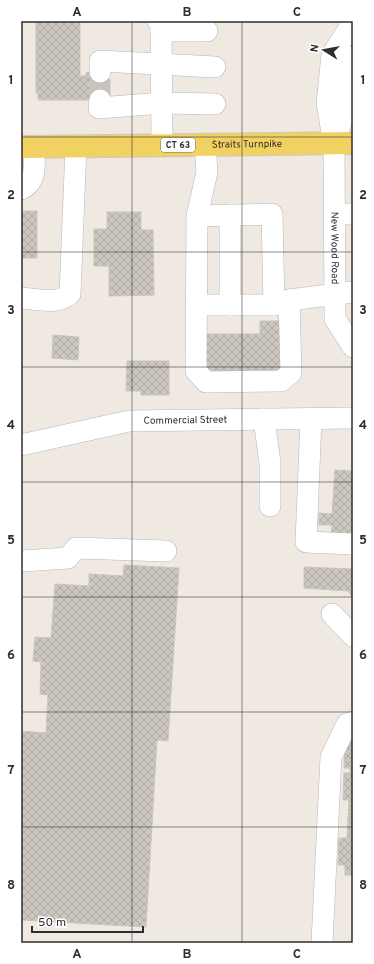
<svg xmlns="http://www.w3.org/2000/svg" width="374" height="964" viewBox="0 0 374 964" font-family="Overpass,sans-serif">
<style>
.building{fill:url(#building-cross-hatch);stroke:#cbc5ba}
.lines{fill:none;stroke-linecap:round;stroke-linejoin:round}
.minor-tunnel{stroke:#c8c4bd;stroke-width:21;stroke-dasharray:21 10;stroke-linecap:butt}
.minor-casing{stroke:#b4b7c1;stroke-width:22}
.major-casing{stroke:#c9c9c9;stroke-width:24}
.minor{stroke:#fff;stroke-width:21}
.major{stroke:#f2d163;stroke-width:22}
.grid{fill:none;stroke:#2e2e2e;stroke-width:1;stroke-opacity:0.55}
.labels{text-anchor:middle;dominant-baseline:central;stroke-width:3;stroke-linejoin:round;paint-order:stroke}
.shield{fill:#fff;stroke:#6d6d6d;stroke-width:1}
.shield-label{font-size:9px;font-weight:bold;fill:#2e2e2e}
.street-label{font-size:10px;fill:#2e2e2e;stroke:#fff}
.neatline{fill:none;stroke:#2e2e2e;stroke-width:1.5}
.grid-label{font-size:13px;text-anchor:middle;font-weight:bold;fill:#2e2e2e}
</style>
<defs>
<pattern id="building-cross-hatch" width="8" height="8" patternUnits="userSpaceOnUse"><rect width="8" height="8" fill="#cbc7bf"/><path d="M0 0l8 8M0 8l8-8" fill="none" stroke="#afaba4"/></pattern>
</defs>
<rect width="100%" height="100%" fill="#efe9e1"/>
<!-- building -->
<path class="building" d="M36 21H80V76H85L87 72H106V100H38V93H36Z
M21 211H37V258H21Z
M107 212H141V230H153L154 295 109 296V266H94V229H107Z
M260 321H283V371H204V334H260Z
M53 335 79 337 78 360 52 358Z
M127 361H169V395H141V391H126Z
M335 470 353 471V537L331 536 332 525H319V513L332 514Z
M124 565 179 568 168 741 157 740 146 927 21 920V731L46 733 48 695 40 694 41 662 33 661 35 637 51 638 55 584 89 586V574L123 576Z
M304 567 353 569V598L348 591 304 588Z
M351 736H353V875H345V865H338L339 838H347L349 800H343L344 773H350V768H344L345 742H351Z"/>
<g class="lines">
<!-- minor-tunnel -->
<path class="minor-tunnel" d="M100 100V72"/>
<defs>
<g id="minor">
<path d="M158 21 161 22V31L162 145"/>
<path id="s1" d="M353 22 332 55 327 103 334 144 335 319 353 347"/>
<path d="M161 31H207"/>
<path d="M100 72V61L215 67"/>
<path d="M100 100 99 108 162 103 215 104"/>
<path d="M336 139 346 105 353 57"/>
<path d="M205 145 207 172 197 216 196 371 206 382 281 381 291 373 289 300"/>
<path d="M21 189C38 182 34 163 34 147"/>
<path d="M335 214H353"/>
<path d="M230 215V305"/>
<path d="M197 216 272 214 274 305"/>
<path d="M21 298C37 299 58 305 70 294L76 146"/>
<path d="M196 305H274L289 300 353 292"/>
<path d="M264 419 270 463V506"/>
<path d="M311 419 306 542 353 544"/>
<path id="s2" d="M21 445 129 421 353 418"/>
<path d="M21 561 68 558 76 548 166 551"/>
<path d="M332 614 353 636"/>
<path d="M322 943 331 757 347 724 353 722"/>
</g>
<g id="major">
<path id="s3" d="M21 147 353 143"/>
</g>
</defs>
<!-- minor casing -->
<use href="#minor" class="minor-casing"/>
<!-- major casing -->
<use href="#major" class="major-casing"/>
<!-- minor -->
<use href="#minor" class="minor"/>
<!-- major -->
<use href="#major" class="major"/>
</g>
<!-- grid -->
<path class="grid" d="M132 21V943M242 21V943M21 137H353M21 252H353M21 367H353M21 482H353M21 597H353M21 712H353M21 827H353"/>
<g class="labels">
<!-- shield labels -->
<rect class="shield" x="161" y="138" width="34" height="14" rx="3"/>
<g class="shield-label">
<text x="178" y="145">CT 63</text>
</g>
<!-- street labels -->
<g class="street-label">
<text stroke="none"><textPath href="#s3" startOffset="226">Straits Turnpike</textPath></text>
<text stroke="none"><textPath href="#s1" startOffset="233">New Wood Road</textPath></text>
<text stroke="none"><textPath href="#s2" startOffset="167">Commercial Street</textPath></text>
</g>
</g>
<!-- border -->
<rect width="374" height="964" fill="none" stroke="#ffffff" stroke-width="44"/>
<!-- north arrow -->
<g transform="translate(324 50) rotate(281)" stroke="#ffffff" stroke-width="3" paint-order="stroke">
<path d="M0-3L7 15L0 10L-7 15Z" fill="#2e2e2e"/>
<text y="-6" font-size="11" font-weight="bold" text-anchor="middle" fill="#2e2e2e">N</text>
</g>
<!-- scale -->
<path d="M32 926v6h111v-6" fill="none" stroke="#2e2e2e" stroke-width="2"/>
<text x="38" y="926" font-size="12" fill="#2e2e2e" stroke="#ffffff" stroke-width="3" paint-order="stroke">50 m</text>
<rect x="22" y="22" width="330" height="920" class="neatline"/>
<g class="grid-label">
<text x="77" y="16">A</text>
<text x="187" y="16">B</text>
<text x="297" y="16">C</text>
<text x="11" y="84">1</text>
<text x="363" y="84">1</text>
<text x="11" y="199">2</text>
<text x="363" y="199">2</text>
<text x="11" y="314">3</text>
<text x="363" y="314">3</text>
<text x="11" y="429">4</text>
<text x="363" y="429">4</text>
<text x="11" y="544">5</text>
<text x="363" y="544">5</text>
<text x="11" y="659">6</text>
<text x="363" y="659">6</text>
<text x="11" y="774">7</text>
<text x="363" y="774">7</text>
<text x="11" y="889">8</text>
<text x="363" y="889">8</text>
<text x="77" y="958">A</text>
<text x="187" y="958">B</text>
<text x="297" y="958">C</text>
</g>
</svg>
